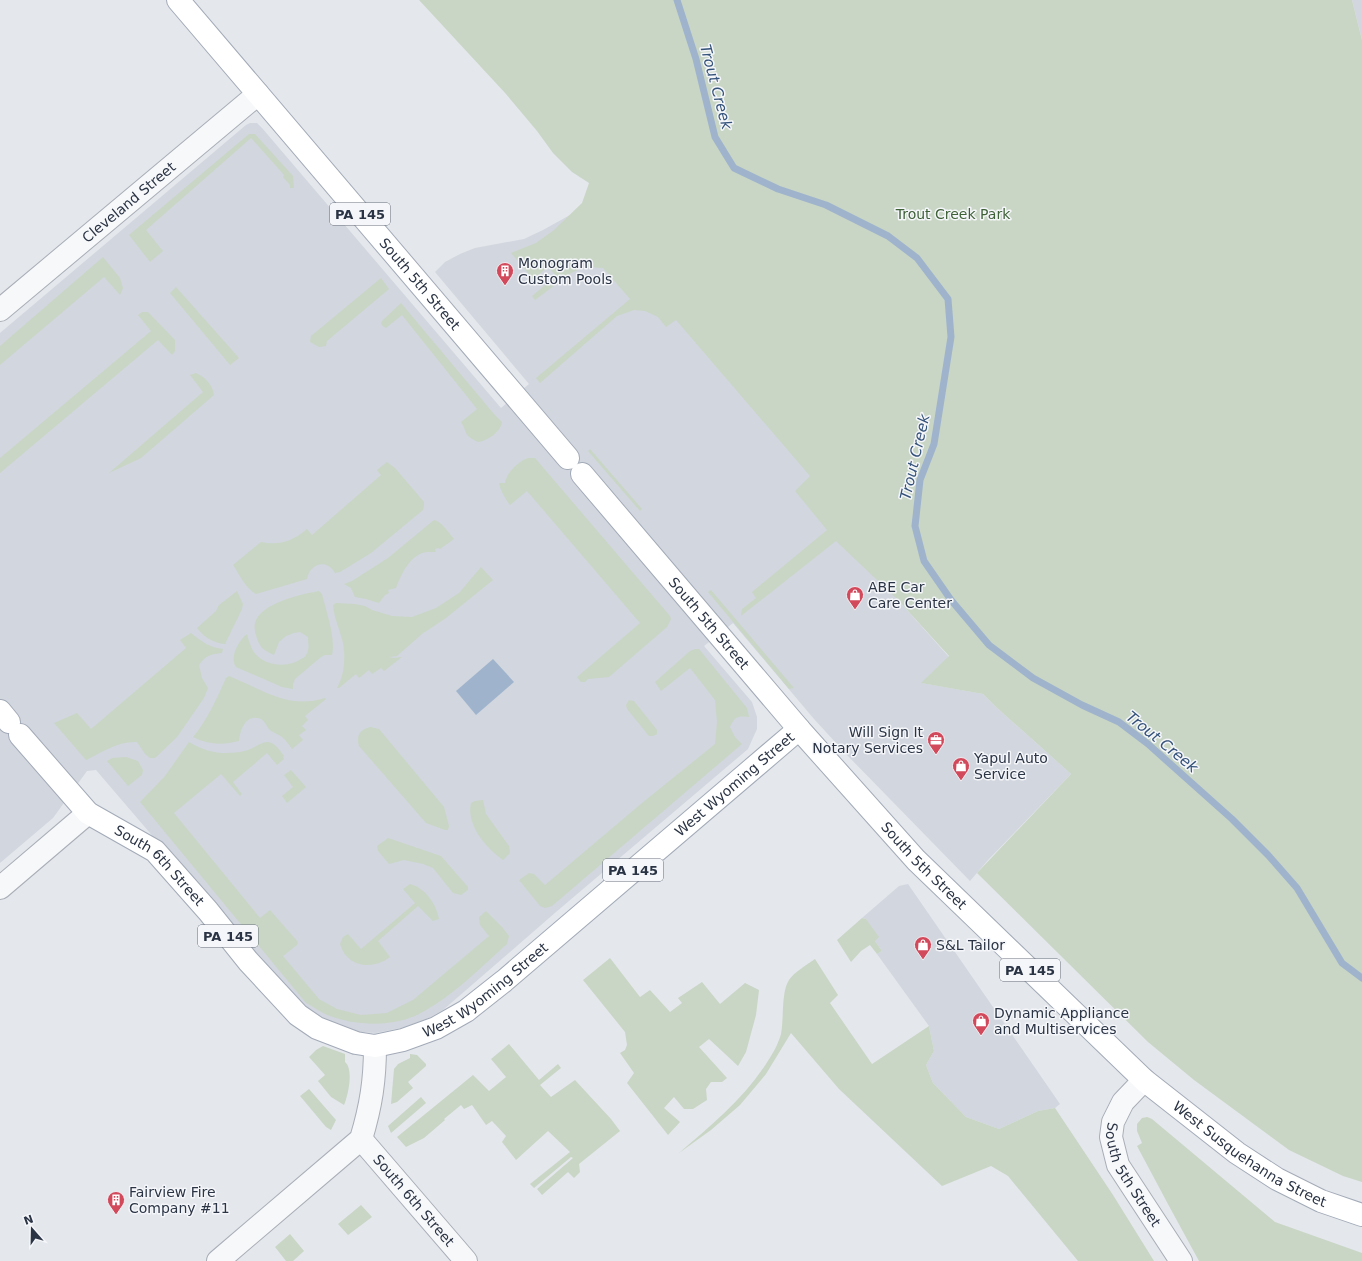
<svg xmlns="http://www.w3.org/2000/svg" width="1362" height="1261" viewBox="0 0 1362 1261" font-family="'DejaVu Sans',sans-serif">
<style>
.built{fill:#d2d6de}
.green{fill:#c9d6c5}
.water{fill:#9fb4cc}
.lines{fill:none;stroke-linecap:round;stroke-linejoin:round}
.stream{stroke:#9fb4cc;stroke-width:7}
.minor-casing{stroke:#a9aeb7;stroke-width:24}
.major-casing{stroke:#a3abb8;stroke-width:24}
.minor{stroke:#f7f8fa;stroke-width:22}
.major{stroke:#fff;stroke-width:22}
.labels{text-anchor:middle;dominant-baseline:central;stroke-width:3;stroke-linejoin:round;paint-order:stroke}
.shield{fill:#f4f6f9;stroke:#676e7b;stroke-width:1}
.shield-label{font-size:13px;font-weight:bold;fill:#2b3445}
.street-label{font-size:14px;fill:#2b3445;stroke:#f4f6f9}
.park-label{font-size:14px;fill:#3f6138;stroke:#f4f6f9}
.poi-label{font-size:14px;fill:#2b3445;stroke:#f4f6f9;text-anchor:start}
.water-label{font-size:15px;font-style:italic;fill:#34527a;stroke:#f4f6f9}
</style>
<rect width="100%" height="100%" fill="#e4e7ec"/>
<!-- built -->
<path class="built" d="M1352 0H1362V40Z
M250 123H257L262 128 501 408 529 384 435 272 445 262 460 254 475 248 524 239 543 230 570 215 626 236 819 469 897 599 949 657 922 683 983 694 996 707 1071 774 988 860 970 881 848 756 814 719 733 623 704 646 752 702 757 717V729L748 749 556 912 443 1010 416 1025 376 1033 360 1032 343 1029 300 1008 96 770 87 771 53 818 0 863V333L246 125Z
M908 884 1060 1104 1055 1108 1038 1111 999 1129 966 1117 933 1083 926 1065 934 1051 929 1026 877 954 882 951 875 941 866 919 862 918 899 886Z"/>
<!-- green -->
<path class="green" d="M419 0H1352L1362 40V1182L1343 1176 1289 1150 1194 1080 1148 1042 977 873 1071 774 996 707 983 694 921 683 949 656 897 599 836 541 741 616 742 609 756 598 752 592 827 530 795 491 810 476 676 320 666 327 658 317 645 311 634 310 617 316 540 383 536 378 630 299 603 268 584 267 571 273 535 300 532 296 556 276 548 267 533 279 511 253 536 243 554 230 582 203 589 183 572 172 553 153 537 131 506 94Z
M249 134H255L293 176 294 188H290V185L283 177 284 175 251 138 146 230 163 251 150 262 129 235Z
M103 257 120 278 123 288 120 295 104 277 0 365V346Z
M381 278 389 289 327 341 326 346 319 347 310 342 311 336Z
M176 287 239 358 230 365 170 293Z
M401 303 494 414 502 422C501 432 487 441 478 442 463 435 468 433 461 422L477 409 402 315 386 328 384 327 381 324 382 321Z
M142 312H148L175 340V351L172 355 158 340 0 473V458L151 331 138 315Z
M196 373C205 377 213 385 214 395L141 458 109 473 203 392 190 375Z
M590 449 642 509 640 511 588 451Z
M528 458H535L670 616 671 619 667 627 609 677 588 679 585 682H581L577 677 640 623 527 491 510 505C505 498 501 492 499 483H505C507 472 518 462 528 458Z
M387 462 395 468 424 502V506L423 510 371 553 340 572 335 573C326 558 310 564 307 579L256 594C245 588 240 575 233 565L261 542C279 546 293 541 307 529L312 535 381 475 377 470Z
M434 520C442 522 448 532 454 539L440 549 438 548 435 549 436 552C433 552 430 552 427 552 410 554 401 575 396 588L388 590 389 593 385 595 379 603 366 599 355 597 351 588 344 584 352 581 388 558Z
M481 567 493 580 446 618 422 634 397 656 389 657 394 658 402 657 384 671 381 668 372 674 369 670 359 678 356 674 339 688H337C345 674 346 654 342 639 339 628 334 617 333 605L336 603 355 604 365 606 372 610 392 616 412 617 436 608 459 593Z
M711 590 794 688 789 689 708 592Z
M237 591 243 604 242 609 225 644C213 643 204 637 197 628L216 611 219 605Z
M319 591 322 594C326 611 336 638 332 655H325L321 657 295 679 293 684V689L282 687 236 667C229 657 239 640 247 634 248 639 250 644 252 649 261 666 287 669 301 659 303 658 305 657 306 655 310 650 308 642 308 637L300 632 294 633 286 636 279 642 274 655C263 650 259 647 256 635 255 632 254 627 255 623 260 603 302 594 319 591Z
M191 633C201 641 210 648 223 649L222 653C211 654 205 656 199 665L202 678 208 688 204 698 177 737 155 758H150L145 754 137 742C117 741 103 752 86 760L54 723 77 713 91 729 186 648 180 640Z
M695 649H699L747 708 749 717C738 716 735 716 730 727L735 737 742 744 552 906 545 908 540 906 519 880 529 873 534 874 545 885 642 803 715 744 717 722 715 700 690 668 661 691 655 682 690 651Z
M229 676C262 689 288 710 325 698L326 699 305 716 308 720 302 726 306 730 299 735 303 740 292 749C289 745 286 740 282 737 279 735 275 733 271 731 267 728 266 722 261 719 246 713 240 730 239 741 223 745 208 745 193 737 207 721 217 698 226 678Z
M629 700 634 701 657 730V734L653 736H649L627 709 626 705Z
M370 727 379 729 444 807 449 826 448 830H445L426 823 359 746C356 735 360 730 370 727Z
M189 742C206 752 220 755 240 752 260 750 266 728 284 756L283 757 284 759 277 765 267 753 233 782 242 794 240 796 221 774 174 813 260 918 270 910 298 942 297 945 283 956 319 999 337 1009 361 1015 387 1013 413 1000 489 936 480 925 479 917 486 911 502 927 509 936 507 944C480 968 452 997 419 1014 393 1027 357 1026 330 1016 321 1013 314 1007 306 1003L140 802 165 776Z
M126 757 138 761 143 770 142 775 128 786 107 761 112 758Z
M291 770 306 787 287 803 282 796 293 787 284 775Z
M483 800 486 814 509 846 510 853 503 860C486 848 466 825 471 803L475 801Z
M388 838 441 856 468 887V890L461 895 453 893 433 868 423 864 404 860 389 864 378 851 377 846Z
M410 884C425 888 436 903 439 919L433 921 418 906 378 941 390 957C373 970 347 968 340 944L343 937 348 934 361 949 415 903 403 889Z
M862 918 866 919 879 937 875 941 882 951 877 954 870 945 861 951 851 962 837 940Z
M610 958 640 997 650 990 670 1012 682 1003 678 998 702 982 720 1004 745 983 759 990 756 1015 746 1052 738 1066 709 1039 699 1047 727 1078 722 1082H711L706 1089 707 1100 693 1109H684L674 1097 664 1108 680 1122 668 1135 627 1083 634 1073 620 1053 625 1050 627 1045 625 1032 583 980Z
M815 959 838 995 830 1003 872 1064 929 1026 934 1051 926 1065 933 1083 966 1117 999 1129 1038 1111 1055 1108 1113 1195 1154 1261H1078L1008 1176 991 1166 942 1186 839 1089 791 1033 766 1074 740 1105 711 1130 679 1153C713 1124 748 1095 771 1056 775 1050 779 1041 781 1034 784 1019 781 992 789 980 794 972 808 964 815 959Z
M509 1044 539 1080 558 1064 561 1068 540 1085 551 1097 575 1080 611 1119 620 1131 579 1164 580 1172 574 1178 568 1172 542 1195 537 1189 573 1158 571 1157 534 1188 530 1184 570 1152 548 1131 516 1160 502 1142 506 1136 492 1121 486 1125 472 1105 464 1109 461 1105 444 1119 445 1120 424 1138 406 1147 397 1137 473 1075 489 1091 506 1077 491 1059Z
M323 1046 345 1054V1062C354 1069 348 1096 344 1105L331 1097 318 1081 325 1075 309 1057 316 1050Z
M410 1054 417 1055 426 1064V1066L408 1082 413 1088 397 1102 391 1104 394 1069 398 1064 410 1058Z
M309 1089 336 1120 331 1130 326 1127 300 1096Z
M421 1097 426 1103 391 1133 388 1126Z
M1147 1117 1152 1119 1275 1222 1362 1253V1261H1199L1169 1206 1137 1146 1142 1143 1137 1131V1124L1142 1118Z
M361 1205 372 1217 348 1235 338 1224Z
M290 1234 304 1251 293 1261H286L275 1247Z"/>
<!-- water -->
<path class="water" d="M493 659 514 682 476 715 456 691Z"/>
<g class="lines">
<!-- stream -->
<path class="stream" d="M677 0 696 59 715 137 734 168 778 189 826 205 888 236 917 258 948 299 951 337 934 444 920 480 915 526 924 561 951 600 989 645 1033 678 1082 705 1119 722 1148 744 1232 819 1268 855 1297 888 1342 963 1362 978"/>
<defs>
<g id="minor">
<path id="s1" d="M0 310 258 94"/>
<path d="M0 888 88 813"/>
<path id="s2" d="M1144 1080 1123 1102 1113 1122 1111 1137 1118 1165 1181 1261"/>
<path id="s3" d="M361 1139 466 1261"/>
<path d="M218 1261 361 1139C371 1106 375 1080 375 1046"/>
</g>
<g id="major">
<path id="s4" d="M178 0 568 458"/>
<path id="s5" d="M582 474 799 729 916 860 1144 1080 1237 1153 1277 1179 1321 1201 1362 1215"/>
<path d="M0 711 9 722"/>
<path id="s6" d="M20 735 88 813 155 851 208 911 248 961 298 1015 317 1028 356 1043 375 1046 403 1040 436 1028 466 1011 504 981 799 729"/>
</g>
</defs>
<!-- minor casing -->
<use href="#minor" class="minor-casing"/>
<!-- major casing -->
<use href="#major" class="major-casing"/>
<!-- minor -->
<use href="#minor" class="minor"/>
<!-- major -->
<use href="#major" class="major"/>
</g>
<!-- icons -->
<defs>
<symbol id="building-pin" viewBox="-11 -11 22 30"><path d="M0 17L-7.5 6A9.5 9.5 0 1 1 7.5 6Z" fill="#d1495b" stroke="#f4f6f9"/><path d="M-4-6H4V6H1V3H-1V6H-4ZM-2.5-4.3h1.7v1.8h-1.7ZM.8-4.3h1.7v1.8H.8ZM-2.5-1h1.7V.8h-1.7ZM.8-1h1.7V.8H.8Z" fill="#fff"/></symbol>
<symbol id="shop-pin" viewBox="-11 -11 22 30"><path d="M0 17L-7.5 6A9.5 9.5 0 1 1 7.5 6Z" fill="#d1495b" stroke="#f4f6f9"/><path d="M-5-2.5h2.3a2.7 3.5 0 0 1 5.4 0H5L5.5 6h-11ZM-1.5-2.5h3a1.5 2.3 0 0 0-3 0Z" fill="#fff"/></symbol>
<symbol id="office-pin" viewBox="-11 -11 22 30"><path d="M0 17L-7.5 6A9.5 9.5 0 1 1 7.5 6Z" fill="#d1495b" stroke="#f4f6f9"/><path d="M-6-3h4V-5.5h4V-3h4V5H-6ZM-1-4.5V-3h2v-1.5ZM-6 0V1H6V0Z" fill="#fff"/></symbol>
</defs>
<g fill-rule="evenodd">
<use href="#building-pin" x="495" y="261" width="20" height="27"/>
<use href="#shop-pin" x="845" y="585" width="20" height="27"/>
<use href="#office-pin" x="926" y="730" width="20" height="27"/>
<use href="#shop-pin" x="951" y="756" width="20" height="27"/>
<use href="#shop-pin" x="913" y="935" width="20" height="27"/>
<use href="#shop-pin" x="971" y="1011" width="20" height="27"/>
<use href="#building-pin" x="106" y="1190" width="20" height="27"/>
</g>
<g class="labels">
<!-- shield labels -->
<g class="shield">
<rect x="330" y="203" width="60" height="22" rx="3"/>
<rect x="603" y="859" width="60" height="22" rx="3"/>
<rect x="198" y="925" width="60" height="22" rx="3"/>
<rect x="1000" y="959" width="60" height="22" rx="3"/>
</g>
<g class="shield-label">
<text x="360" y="214">PA 145</text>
<text x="633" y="870">PA 145</text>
<text x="228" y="936">PA 145</text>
<text x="1030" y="970">PA 145</text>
</g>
<!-- street labels -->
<g class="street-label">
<text stroke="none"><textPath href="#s1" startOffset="168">Cleveland Street</textPath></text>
<text stroke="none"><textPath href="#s4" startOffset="373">South 5th Street</textPath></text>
<text stroke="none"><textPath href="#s5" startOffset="196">South 5th Street</textPath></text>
<text stroke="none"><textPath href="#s6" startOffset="932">West Wyoming Street</textPath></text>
<text stroke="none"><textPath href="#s5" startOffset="520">South 5th Street</textPath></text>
<text stroke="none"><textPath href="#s6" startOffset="193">South 6th Street</textPath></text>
<text stroke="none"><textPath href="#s6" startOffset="608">West Wyoming Street</textPath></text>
<text stroke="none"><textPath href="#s5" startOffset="957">West Susquehanna Street</textPath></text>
<text stroke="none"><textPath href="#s2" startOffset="111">South 5th Street</textPath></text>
<text stroke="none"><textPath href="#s3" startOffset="81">South 6th Street</textPath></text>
</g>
<!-- park labels -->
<g class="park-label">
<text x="953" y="214">Trout Creek Park</text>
</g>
<!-- poi labels -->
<g class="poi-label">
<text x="518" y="263">Monogram<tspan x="518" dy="16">Custom Pools</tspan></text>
<text x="868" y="587">ABE Car<tspan x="868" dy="16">Care Center</tspan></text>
<text x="923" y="732" text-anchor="end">Will Sign It<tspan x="923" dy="16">Notary Services</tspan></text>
<text x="974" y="758">Yapul Auto<tspan x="974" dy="16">Service</tspan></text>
<text x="936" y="945">S&amp;L Tailor</text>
<text x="994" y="1013">Dynamic Appliance<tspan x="994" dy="16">and Multiservices</tspan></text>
<text x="129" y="1192">Fairview Fire<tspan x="129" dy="16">Company #11</tspan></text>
</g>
<!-- water labels -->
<g class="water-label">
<text transform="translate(716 87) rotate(75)">Trout Creek</text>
<text transform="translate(915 457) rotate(-77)">Trout Creek</text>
<text transform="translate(1162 742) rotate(39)">Trout Creek</text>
</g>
</g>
<!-- north arrow -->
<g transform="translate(32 1229) rotate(340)" stroke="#f4f6f9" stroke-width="3" paint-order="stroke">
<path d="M0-3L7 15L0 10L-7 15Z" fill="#2b3445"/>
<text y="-6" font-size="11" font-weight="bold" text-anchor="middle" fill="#2b3445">N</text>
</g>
</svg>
